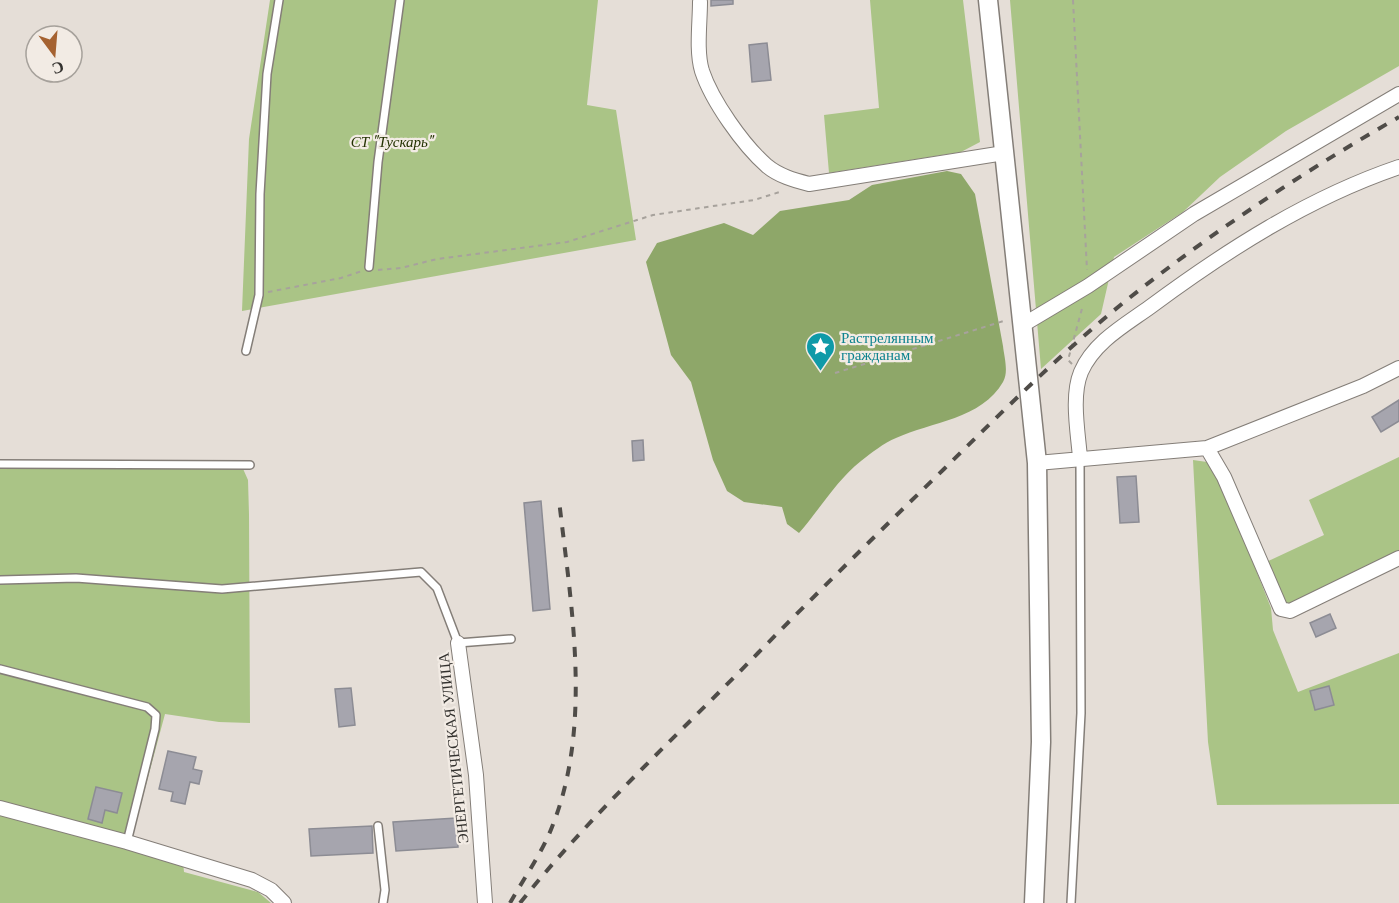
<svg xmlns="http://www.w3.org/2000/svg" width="1399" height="903" viewBox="0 0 1399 903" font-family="'Libre Baskerville',serif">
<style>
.green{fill:#aac486}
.forest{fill:#8ea769}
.building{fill:#a6a5ae;stroke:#8c8c94;stroke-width:1.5}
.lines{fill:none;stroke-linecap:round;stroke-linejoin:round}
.lane-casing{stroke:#847e78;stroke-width:10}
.street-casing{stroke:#847e78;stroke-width:16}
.secondary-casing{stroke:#847e78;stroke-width:21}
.path{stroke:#a7a29c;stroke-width:2;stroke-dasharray:4.5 4.5;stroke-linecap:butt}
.lane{stroke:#fff;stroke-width:7}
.street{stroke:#fff;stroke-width:14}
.secondary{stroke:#fff;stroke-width:18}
.rail{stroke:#4f4c48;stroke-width:4;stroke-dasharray:10 10;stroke-linecap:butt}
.labels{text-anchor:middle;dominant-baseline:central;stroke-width:4.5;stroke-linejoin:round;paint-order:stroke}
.park-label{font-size:15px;font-style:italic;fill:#233202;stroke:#f2ebe4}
.culture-label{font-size:15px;fill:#0d838f;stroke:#f2ebe4;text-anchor:start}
.street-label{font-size:15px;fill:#33312e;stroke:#f2ebe4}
</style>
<rect width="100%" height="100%" fill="#e5ded7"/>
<!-- green -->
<path class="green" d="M270 0H598L587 105 616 110 636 240 242 311 249 139Z
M870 0H963L980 142 961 152 829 173 824 115 879 108Z
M1010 0H1399V66L1286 131 1220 177 1183 212 1114 257 1101 314 1041 369Z
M1399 457V552L1286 605 1262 564 1324 535 1309 500Z
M0 460 240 462 248 480 249 514 250 723 219 722 165 714 132 837 182 852 184 872 258 892 271 903H0Z
M1193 460 1207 462 1221 482 1271 608 1273 630 1298 692 1399 653V804L1217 805 1208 742Z"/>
<!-- forest -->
<path class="forest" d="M947 171 961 174 975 194 1003 346C1004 356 1009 372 1003 382 982 419 931 422 896 438 884 443 871 453 861 461 836 481 820 509 799 533L787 524 782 507 744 502 727 491 713 460 691 382 671 355 646 262 657 243 724 223 753 235 780 211 849 200 872 185Z"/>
<!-- building -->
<path class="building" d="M711 0H733V4L711 6Z
M767 43 771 80 752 82 749 45Z
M1399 400V421L1381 432 1372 417Z
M643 440 644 460 633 461 632 441Z
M1136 476 1139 522 1120 523 1117 477Z
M541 501 550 609 533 611 524 503Z
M1330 614 1336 628 1316 637 1310 623Z
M1329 686 1334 705 1315 710 1310 691Z
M351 688 355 725 339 727 335 689Z
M168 751 196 757 193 769 202 771 199 784 190 782 185 804 171 801 173 792 159 789Z
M96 787 122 793 117 813 105 810 102 823 88 819Z
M456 818 458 847 396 851 393 822Z
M372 826 373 853 311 856 309 829Z"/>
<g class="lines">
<defs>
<path id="lane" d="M369 267 378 162 400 0
M246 351 259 295 260 194 267 74 279 0
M0 464 250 465
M0 580 76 578 222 589 421 572 437 588 458 643 511 639
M0 669 147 707 156 715 155 729 127 842
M378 826 385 890 383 903
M1071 903 1081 713 1080 459"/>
<path id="street" d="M700 2C700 23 696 51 702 71 712 101 743 145 767 166 779 176 794 180 809 184L1004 153
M1021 326 1088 286 1194 214 1399 94
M1207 448 1224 477 1281 609 1290 611 1399 558
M1080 458C1078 432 1071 396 1081 372 1094 342 1125 325 1150 307 1227 250 1308 198 1399 167
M1037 463 1207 448 1363 386 1399 368
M458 643 476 775 485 903
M0 808 127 842 252 880 271 890 284 903"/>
<path id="secondary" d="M988 0 1037 463 1041 742 1034 903"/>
</defs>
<!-- lane casing -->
<use href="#lane" class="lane-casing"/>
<!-- street casing -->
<use href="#street" class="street-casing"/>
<!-- secondary casing -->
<use href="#secondary" class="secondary-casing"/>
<!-- path -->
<path class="path" d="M1073 0 1087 270
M378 270 401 268 437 259 567 242 653 215 754 200 783 191
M268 292 341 278 362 271
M1072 364 1068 360 1083 305
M835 373 1007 320"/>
<!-- lane -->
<use href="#lane" class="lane"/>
<!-- street -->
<use href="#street" class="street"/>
<!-- secondary -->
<use href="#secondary" class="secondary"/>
<!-- rail -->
<path class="rail" d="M510 903C524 878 542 853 552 827 593 725 571 606 559 500
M520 903C592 813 678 735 758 653 819 591 881 530 944 469 1002 412 1060 354 1123 303 1209 234 1303 172 1399 117"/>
</g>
<!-- icons -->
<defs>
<symbol id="sight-pin" viewBox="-11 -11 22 30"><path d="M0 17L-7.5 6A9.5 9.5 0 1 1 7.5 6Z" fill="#0f9aa8" stroke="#f2ebe4"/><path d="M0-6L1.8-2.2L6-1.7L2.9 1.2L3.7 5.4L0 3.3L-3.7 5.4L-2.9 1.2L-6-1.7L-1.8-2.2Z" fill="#fff"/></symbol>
</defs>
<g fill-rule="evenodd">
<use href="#sight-pin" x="804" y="330" width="33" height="45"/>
</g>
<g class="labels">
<!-- park labels -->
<g class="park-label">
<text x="392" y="141">СТ "Тускарь"</text>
</g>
<!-- culture labels -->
<g class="culture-label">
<text x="841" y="337">Растрелянным<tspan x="841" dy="17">гражданам</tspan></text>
</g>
<!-- street labels -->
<g class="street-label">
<text transform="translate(453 748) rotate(-96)">ЭНЕРГЕТИЧЕСКАЯ УЛИЦА</text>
</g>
</g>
<!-- north arrow -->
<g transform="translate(54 54) rotate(164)"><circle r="28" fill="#f2ebe4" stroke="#a6a19b" stroke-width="1.5"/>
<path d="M0-4.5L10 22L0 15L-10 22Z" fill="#a56231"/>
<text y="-9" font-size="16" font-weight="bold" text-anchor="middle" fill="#33312e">С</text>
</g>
</svg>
